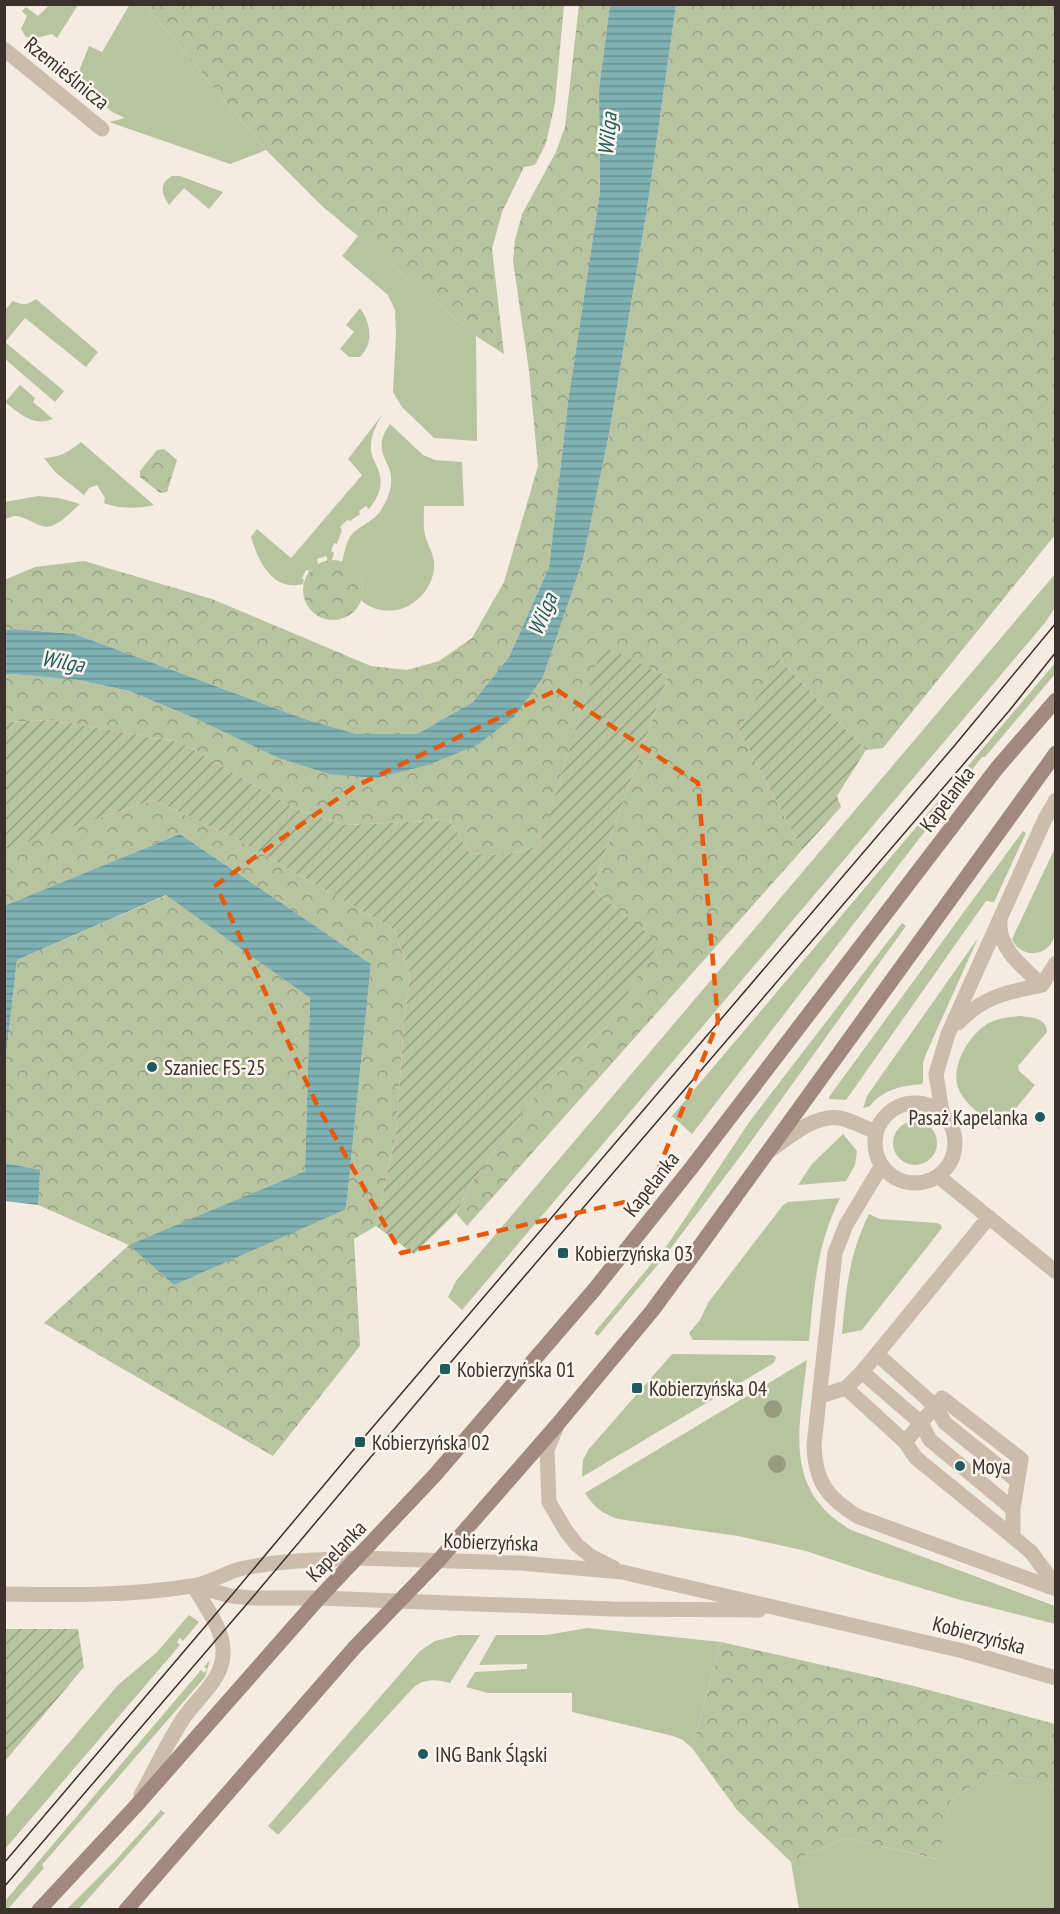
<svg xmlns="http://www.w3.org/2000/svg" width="1060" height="1914" viewBox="0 0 1060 1914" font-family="'PT Sans Narrow',sans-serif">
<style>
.grass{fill:#b8c4a0}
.forest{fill:url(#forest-crowns)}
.garden{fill:url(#garden-furrows)}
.water{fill:url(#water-rules)}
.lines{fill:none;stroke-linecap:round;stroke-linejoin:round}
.service{stroke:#cdbbac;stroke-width:15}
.minor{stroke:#cdbbac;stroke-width:15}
.tertiary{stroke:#cdbbac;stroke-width:15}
.secondary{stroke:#a18a7d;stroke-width:15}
.tram{stroke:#3b302b;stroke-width:1.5}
.tree{fill:#969b7f}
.marked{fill:none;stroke:#e8590c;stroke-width:4.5;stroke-dasharray:12 8;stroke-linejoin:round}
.poi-dot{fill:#1f5a5e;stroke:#fbf5ee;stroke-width:2}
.labels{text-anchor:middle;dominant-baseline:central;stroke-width:5;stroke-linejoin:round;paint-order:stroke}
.street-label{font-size:21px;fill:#3b302b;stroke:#fbf5ee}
.poi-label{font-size:21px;fill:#3b302b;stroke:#fbf5ee;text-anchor:start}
.water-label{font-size:22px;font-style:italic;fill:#1f5a5e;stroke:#fbf5ee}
</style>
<defs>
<pattern id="forest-crowns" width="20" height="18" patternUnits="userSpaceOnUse" patternTransform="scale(1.5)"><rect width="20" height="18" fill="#b8c4a0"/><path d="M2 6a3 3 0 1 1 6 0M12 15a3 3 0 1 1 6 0" fill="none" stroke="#97a083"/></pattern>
<pattern id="garden-furrows" width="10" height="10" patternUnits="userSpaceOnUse" patternTransform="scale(1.5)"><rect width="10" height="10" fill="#b8c4a0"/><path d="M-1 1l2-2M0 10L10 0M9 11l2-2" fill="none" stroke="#97a083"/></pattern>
<pattern id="water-rules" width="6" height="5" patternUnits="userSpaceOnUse" patternTransform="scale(1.5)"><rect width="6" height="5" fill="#7fb0b2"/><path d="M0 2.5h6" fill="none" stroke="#699091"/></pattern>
</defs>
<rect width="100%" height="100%" fill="#f4ebe1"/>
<!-- grass -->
<path class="grass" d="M130 4 145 5 266 150 230 164 109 122 125 118 112 112 79 83 77 76 89 46 102 52Z
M49 5H78L57 38 52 34 36 38 26 37 21 29 27 16 22 11 26 7 38 16Z
M172 176H180L223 192 209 209 184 188 169 205C161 193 159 184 172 176Z
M358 236 476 336 477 441 434 438 402 407 393 392 396 334 395 310 388 295 342 256Z
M36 299 98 352 86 367 25 318 5 342 64 391 55 402 5 359V310L13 301C22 305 27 306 36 299Z
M360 308C371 323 374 343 360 357H349L340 349 354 332 346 325Z
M20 385 35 398 33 402 53 419C33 427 20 414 5 402Z
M382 415C375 427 370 437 371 451 372 458 376 463 378 469 384 484 379 497 369 509L366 506 359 511 360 514 350 521 347 520 340 527 342 530 337 544 334 543 331 551 334 553 332 560 328 561 326 556 317 559 318 564 309 571 306 570 302 578 304 580 303 584C273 592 258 561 251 537L257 529 291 558 362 475 348 459Z
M390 424 423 455 435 460 462 462 464 506H424C424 515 423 526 425 535 427 544 433 552 434 562 436 584 418 606 397 610 384 612 370 609 361 600 366 579 359 572 342 561 345 552 346 541 352 534 358 527 367 524 374 518 382 512 390 495 391 485 394 459 369 454 390 424Z
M81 442 154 505C139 509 120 509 104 503L105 498 97 485 89 488 84 495 55 472 44 458C60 457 69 452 81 442Z
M38 496 59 498 80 504C72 511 64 520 54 525 40 532 28 515 14 516 11 517 8 518 5 519V502Z
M1055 574V608L1044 624 462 1310 448 1297 456 1281Z
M1055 663V674L985 757H982L692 1134 672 1116Z
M1023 831 1026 833 994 902 986 901 846 1100 829 1099V1097Z
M1055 848C1056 872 1059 915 1054 937 1048 958 1020 958 1012 939Z
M902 923 906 926 742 1154 665 1256 598 1336 594 1333 668 1244 750 1121Z
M978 938 926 1054 923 1063V1082L922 1084C902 1086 883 1089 870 1106L863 1108 867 1096Z
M1021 1016C1032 1018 1046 1017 1047 1032L1018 1066 1019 1071 1035 1085 999 1129C986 1118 966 1106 959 1090 949 1068 969 1034 989 1023 999 1018 1010 1017 1021 1016Z
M893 1143a22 22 0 1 1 44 0a22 22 0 1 1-44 0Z
M843 1134 857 1151 855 1165 846 1181 798 1185 812 1164Z
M840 1198C816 1247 814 1289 809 1341L693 1340 689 1333 700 1320 708 1303 783 1205 788 1202Z
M869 1214 880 1219 937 1223 941 1225 942 1228 862 1330 842 1334C846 1290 849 1254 869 1214Z
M672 1354 773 1355 776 1357 775 1361 772 1364 582 1477 583 1460 589 1449Z
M807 1360C800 1427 781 1489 851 1530L1055 1606V1624L957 1599 872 1573 806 1551 738 1536 618 1519C600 1512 595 1508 585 1493Z
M189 1615 199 1622 183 1641 180 1638 177 1642 180 1645 5 1849V1818L118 1685 157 1652Z
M587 1628 721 1642 692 1748 683 1740 673 1736 572 1712V1693H488L466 1687 475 1672 527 1669V1664L479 1665 496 1635H547Z
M459 1635H480L450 1683C436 1679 424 1678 413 1688L278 1835 268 1826 420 1651 435 1641Z
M210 1660 205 1677 42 1865 44 1868 8 1909H5V1901L201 1670 204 1673 207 1669 204 1667Z
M992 1772 1055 1785V1909H799L791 1862 845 1838 937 1859 951 1800Z
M161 1810 165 1813 79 1909H67L115 1861Z"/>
<!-- forest -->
<path class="forest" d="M145 5H564L555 103 546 143 535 165 524 167 502 212 492 249 504 354 476 336 320 204 266 150Z
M579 5H610L599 89 600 192 568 402 549 567 509 657 473 702 417 734H356L302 718 75 634 14 629 5 630 4 580 35 567 84 561 212 599 371 666 407 670 439 661 472 638 504 582 538 466 529 371 513 261 515 240 522 214 556 152 565 127Z
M676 5H1055V535L883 748 866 750 779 659 739 730 802 850 467 1226 456 1213 472 1182 542 1086 607 1026 658 943 592 888 668 676 602 647 539 846 504 855 470 853 449 820 344 825 296 809 180 742 52 720 5 722 4 675 12 674 79 680 129 691 199 720 376 778 543 677 583 560 609 434 646 216Z
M164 449 177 460 167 492 160 493 140 477V471L157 450Z
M303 590a30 30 0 1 1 60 0a30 30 0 1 1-60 0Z
M154 800 238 840 394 929 410 975 404 1022 396 1134 376 1226 354 1239 360 1346 273 1456 44 1323 129 1245 38 1205 39 1170 5 1163V1064L17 960 167 895 310 998 305 1171 130 1245 346 1209 371 964 180 834 5 906 4 849Z
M721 1642 914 1686 1055 1724V1785L992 1772 951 1800 938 1859 845 1838 791 1862 737 1810 692 1748Z"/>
<!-- garden -->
<path class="garden" d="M602 646 668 676 592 888 659 943 607 1026 542 1086 472 1182 456 1213 414 1254 376 1226 396 1134 404 1022 410 975 394 929 238 840 154 800 5 849V722L52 720 180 742 296 809 344 825 449 820 470 853 504 855 539 846Z
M778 658 866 750 837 796 841 807 802 850 739 730Z
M5 1629H78L84 1667 5 1761Z"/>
<!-- water -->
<path class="water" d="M610 5H676L646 216 609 434 583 560 543 677 514 717 477 745 428 765 376 778 329 774 279 758 199 720 129 691 79 680 12 674 5 675V630L14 629 75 634 302 718 356 734H417L473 702 509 657 549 567 568 402 600 192 599 89Z
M180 834 371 964 346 1209 174 1285 129 1245 305 1171 310 998 166 895 17 960 5 1064 4 906Z
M5 1163 40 1170 38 1205 5 1201Z"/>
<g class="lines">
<!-- service -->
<path class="service" d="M1000 922C998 949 1024 968 1042 985
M958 1023C984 996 1007 992 1042 985L1056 963
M875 1143a40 40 0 1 1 80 0a40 40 0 1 1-80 0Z
M942 1112 936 1074 948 1034 1045 819 1056 800
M772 1149C790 1136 816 1114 840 1118 853 1121 865 1128 876 1132
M882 1165 846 1225 835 1253 814 1445C815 1482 828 1499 859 1517L1056 1589
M938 1176 1056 1272
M877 1354 935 1406 945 1423 1017 1481
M862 1372 921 1423 930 1440 1013 1509
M846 1388 905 1442 916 1458 1013 1537
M820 1396 846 1388 862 1372 989 1217
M905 1442 942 1398 1021 1459 1013 1509V1537L1031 1552 1056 1586"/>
<!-- minor -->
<path class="minor" d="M4 49 102 129
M194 1586 231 1596 252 1598H319
M4 1594C67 1595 130 1596 192 1586 209 1584 224 1573 240 1569 279 1560 318 1560 358 1558
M141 1795C155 1770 167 1743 183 1719 198 1696 225 1679 223 1649 222 1627 204 1605 194 1586"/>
<!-- tertiary -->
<path class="tertiary" d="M556 1428 547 1450 549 1502 566 1531 577 1545 592 1557 614 1568
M358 1558 520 1563 622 1572 963 1651 1056 1678
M319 1598 613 1609 759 1610"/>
<!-- secondary -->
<path class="secondary" d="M39 1910 135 1807 319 1598 435 1475 594 1290 692 1167 997 768 1056 700
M126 1910 355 1647 439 1560 557 1425 652 1311 697 1250 1056 753"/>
<!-- tram -->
<path class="tram" d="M4 1863 231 1596 360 1442 955 745 1056 623
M4 1887 252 1598 445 1369 1009 711 1056 652"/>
</g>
<!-- trees -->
<g class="tree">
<circle cx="773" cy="1409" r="9"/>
<circle cx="777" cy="1464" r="9"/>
</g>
<!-- marked area -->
<path class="marked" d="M557 690 698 783 718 1022 647 1197 401 1253 318 1107 216 885 354 787Z"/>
<!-- markers -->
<g class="poi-dot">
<circle cx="152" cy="1067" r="6"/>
<circle cx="1040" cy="1117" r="6"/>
<rect x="557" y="1247" width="12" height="12" rx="3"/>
<rect x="439" y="1363" width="12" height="12" rx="3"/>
<rect x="631" y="1382" width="12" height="12" rx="3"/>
<rect x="354" y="1436" width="12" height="12" rx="3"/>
<circle cx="960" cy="1466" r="6"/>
<circle cx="423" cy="1754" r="6"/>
</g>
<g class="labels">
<!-- street labels -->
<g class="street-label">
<text transform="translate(67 73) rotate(39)">Rzemieślnicza</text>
<text transform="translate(947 799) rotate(-53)">Kapelanka</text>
<text transform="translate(651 1184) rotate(-52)">Kapelanka</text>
<text transform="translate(491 1542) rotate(2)">Kobierzyńska</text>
<text transform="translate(336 1551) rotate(-46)">Kapelanka</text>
<text transform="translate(979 1635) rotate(15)">Kobierzyńska</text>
</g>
<!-- poi labels -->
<g class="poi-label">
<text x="164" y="1067">Szaniec FS-25</text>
<text x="1028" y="1117" text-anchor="end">Pasaż Kapelanka</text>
<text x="575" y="1253">Kobierzyńska 03</text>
<text x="457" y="1369">Kobierzyńska 01</text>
<text x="649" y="1388">Kobierzyńska 04</text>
<text x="372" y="1442">Kobierzyńska 02</text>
<text x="972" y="1466">Moya</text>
<text x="435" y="1754">ING Bank Śląski</text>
</g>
<!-- water labels -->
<g class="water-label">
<text transform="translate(607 134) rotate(-85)">Wilga</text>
<text transform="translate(542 614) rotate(-68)">Wilga</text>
<text transform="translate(63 661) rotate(10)">Wilga</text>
</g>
</g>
<!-- border -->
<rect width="1060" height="1914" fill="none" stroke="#3b302b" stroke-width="12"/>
</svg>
